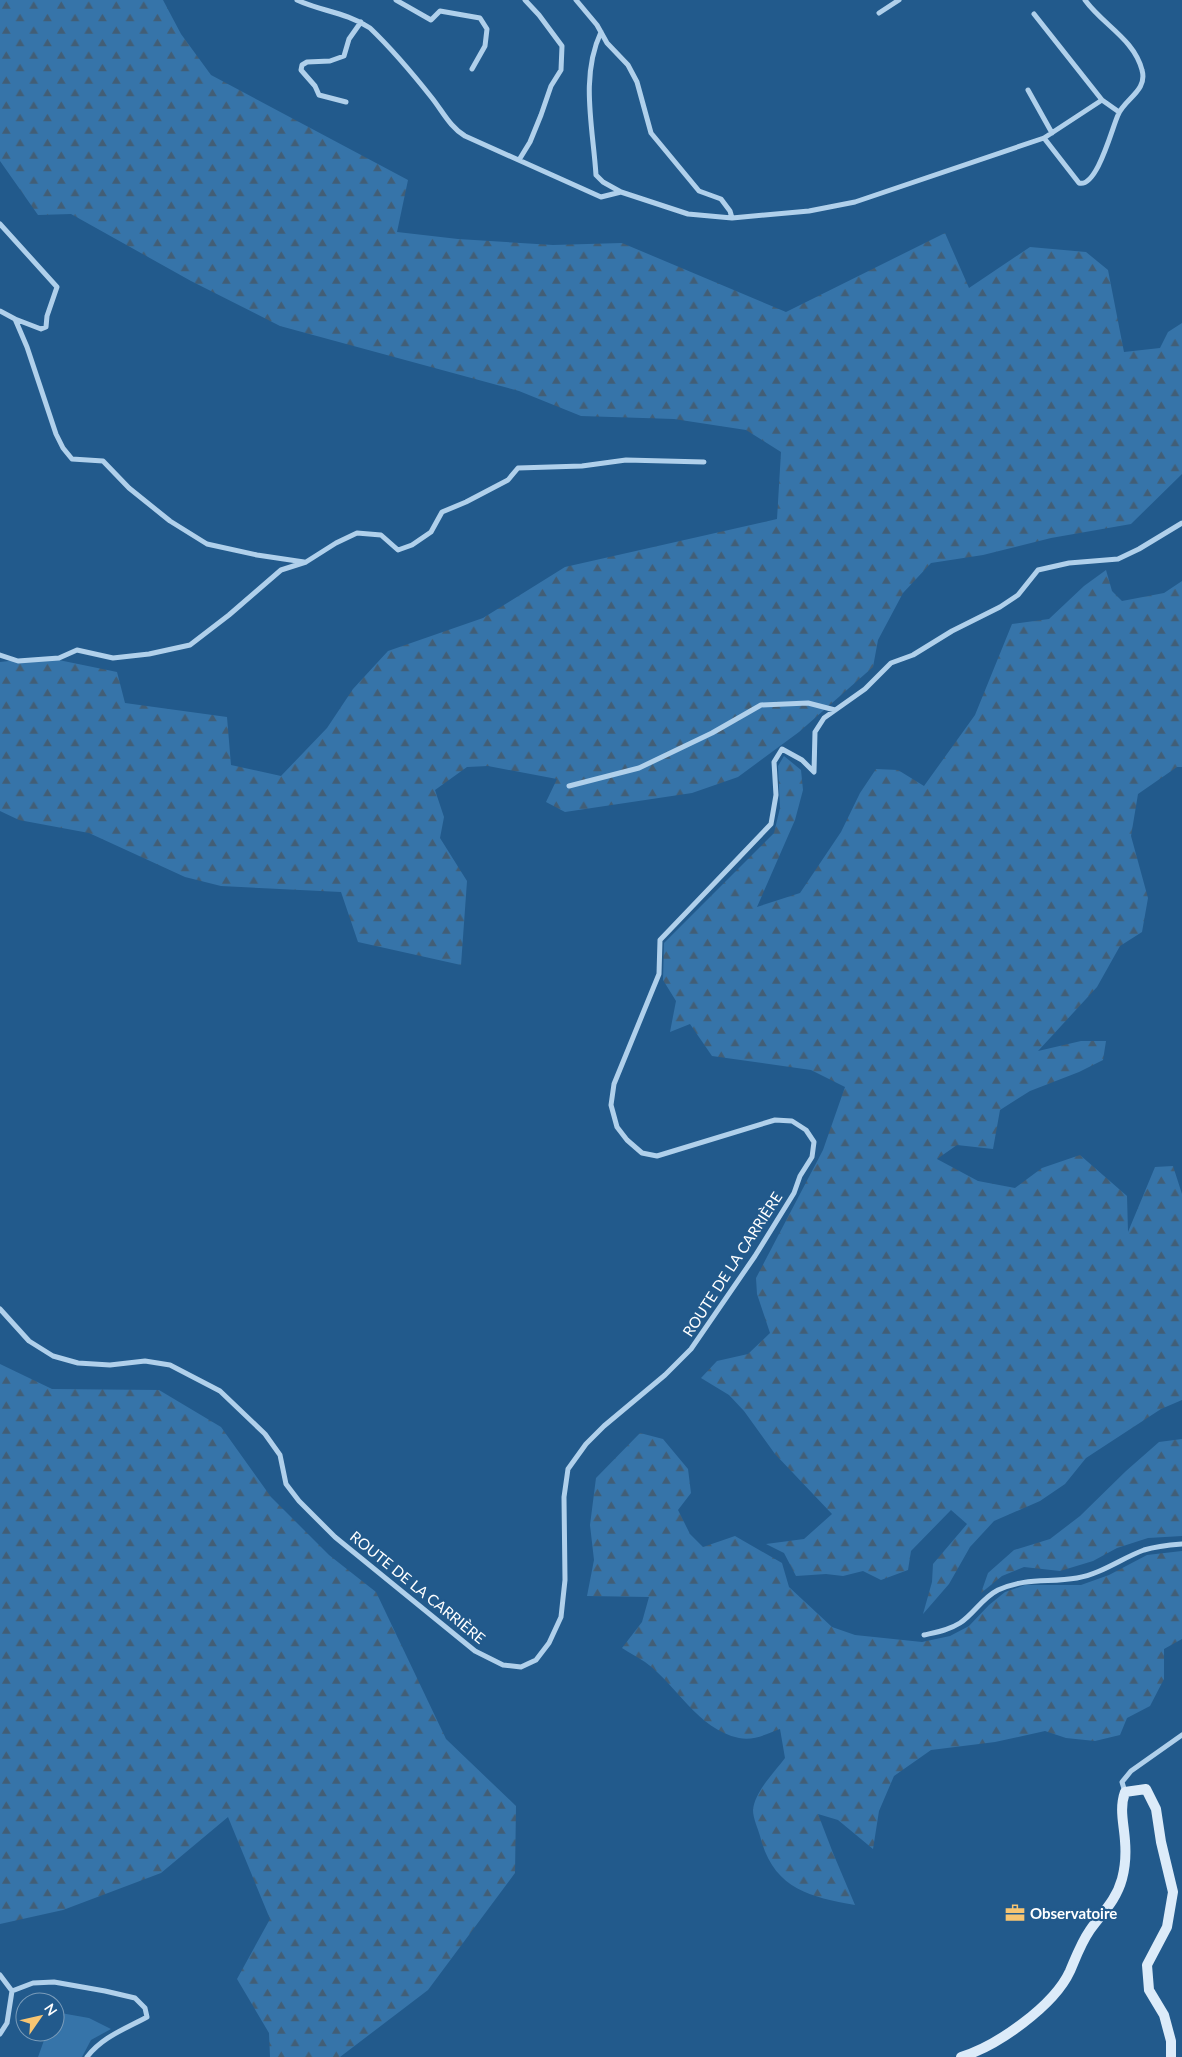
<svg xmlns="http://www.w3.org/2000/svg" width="1182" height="2057" viewBox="0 0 1182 2057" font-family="Lato,sans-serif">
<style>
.green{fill:#3674a9}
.forest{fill:url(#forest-firs)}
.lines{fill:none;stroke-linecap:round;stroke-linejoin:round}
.street{stroke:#b0d0eb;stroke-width:5}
.secondary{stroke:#dcebf9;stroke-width:10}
.labels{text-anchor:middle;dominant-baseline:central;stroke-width:4.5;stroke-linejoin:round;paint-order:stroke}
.street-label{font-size:15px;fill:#fff;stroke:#225a8c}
.poi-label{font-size:15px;font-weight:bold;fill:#fff;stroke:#225a8c;text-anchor:start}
</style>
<defs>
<pattern id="forest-firs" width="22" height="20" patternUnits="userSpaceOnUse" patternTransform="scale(1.25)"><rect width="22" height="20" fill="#3674a9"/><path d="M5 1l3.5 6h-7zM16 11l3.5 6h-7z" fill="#425e76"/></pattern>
</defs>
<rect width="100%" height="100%" fill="#225a8c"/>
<!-- green -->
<path class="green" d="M55 2012 89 2018 111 2029 91 2040 82 2057H38L47 2032H55Z"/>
<!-- forest -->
<path class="forest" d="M0 0H163L181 34 211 75 408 180 397 232 458 239 553 245 622 243 786 312 945 233 969 288 1030 247 1086 252 1108 270 1124 352 1160 348 1168 332 1182 323V474L1131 524 1051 538 983 555 931 563 903 593 878 640 873 667 799 732 738 777 692 793 565 812 546 802 557 779 488 766 467 767 435 790 444 817 440 838 467 881 461 965 358 942 341 892 221 886 185 877 89 833 19 820 0 811V662L44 657 117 672 125 703 227 717 231 765 281 776 327 728 353 689 388 651 483 618 565 567 777 519 781 452 746 430 674 419 581 416 519 391 280 326 191 281 71 214 38 215 0 161Z
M1106 570 1112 591 1122 601 1164 593 1182 581V767H1177L1138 794 1131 836 1148 898 1142 932 1120 946 1097 987 1038 1051 1081 1041H1106L1103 1060 1079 1072 1030 1091 1000 1110 993 1149 957 1145 937 1159 978 1181 1015 1188 1042 1168 1080 1155 1127 1196 1128 1232 1155 1167 1173 1166 1182 1194V1400L1161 1409 1086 1458 1065 1484 1040 1501 994 1521 970 1547 949 1584 923 1614 932 1582 933 1564 967 1524 951 1510 911 1551 908 1570 881 1580 863 1571 843 1576 826 1574 796 1576 784 1553 766 1544 804 1539 832 1514 775 1454 744 1411 729 1395 701 1378 717 1361 748 1354 770 1333 757 1294 756 1278 823 1150 845 1087 811 1070 712 1056 690 1024 670 1032 676 1001 663 980 664 943 774 833 780 808 778 766 784 756 801 770 803 790 795 820 757 907 800 893 841 832 860 793 876 769 898 770 924 786 975 715 1012 624 1049 619 1084 586Z
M0 1364 52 1389 159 1390 221 1427 271 1497 329 1555 376 1592 446 1739 516 1806 515 1873 428 1990 340 2057H270L269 2033 237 1979 270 1919 228 1817 161 1873 63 1910 0 1924Z
M640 1433 663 1439 688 1469 691 1493 678 1510 690 1534 703 1547 735 1536 782 1563 789 1587 832 1627 855 1635 922 1642 950 1636 969 1626 989 1605 1005 1592 1025 1585H1081L1109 1575 1147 1555 1182 1551V1639L1164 1649V1679L1150 1706 1127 1718 1120 1735 1095 1741 1066 1738 1045 1731 995 1742 931 1750 894 1776 879 1811 873 1849 838 1820 818 1814 833 1853 855 1905C808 1897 773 1888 760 1836 758 1829 753 1818 753 1810 755 1791 774 1773 785 1758L780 1729C766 1734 754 1741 739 1738 697 1729 677 1685 645 1662 638 1657 629 1653 622 1648L642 1622 649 1597 587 1596 594 1560 590 1525 596 1478Z
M1182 1439V1536L1148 1538 1117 1548 1093 1561 1060 1571 1024 1567 1002 1576 981 1593 988 1573 1014 1550 1050 1539 1080 1516 1126 1471 1159 1442Z"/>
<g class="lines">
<!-- street -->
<path class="street" d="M297 0C320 11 346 12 370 28 393 50 413 74 432 98 443 112 450 127 465 136L601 197 621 192 688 214 732 218 809 211 855 202 1044 138 1102 100
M396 0 431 20 440 11 480 18 487 29 485 46 472 69
M576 0 597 25 607 43 628 65 637 82 651 133 699 191 721 199 730 211 732 218
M879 13 899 0
M1034 14 1102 100 1119 112
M601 32C580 77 593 127 596 175L603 182 621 192
M1028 90 1052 133
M346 102 319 95 315 86 301 70 302 65 307 62 330 61 344 56 349 39 361 22
M1044 138 1079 183C1097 188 1112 128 1118 115 1124 99 1148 91 1142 70 1134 39 1103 25 1085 0
M519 160 530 142 541 115 551 86 561 70 562 46 539 15 525 0
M0 224 57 287 47 316 46 327 41 329 15 319
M0 311 15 319 27 347 56 434 63 448 72 459 103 461 129 488 170 521 207 544 257 555 304 562
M0 655 18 661 59 658 77 650 113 658 149 654 190 645 229 615 281 570 306 562 336 543 357 533 381 535 398 550 412 545 431 532 442 512 466 502 508 480 518 468 582 466 626 460 704 462
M569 786 639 768 712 733 761 705 808 703 835 710
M0 1309 29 1341 53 1356 78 1363 110 1365 145 1361 170 1365 220 1391 265 1434 280 1455 286 1484 299 1501 335 1537 475 1651 503 1665 521 1667 536 1660 549 1643 561 1617 565 1580 564 1497 568 1469 586 1444 604 1426 665 1375 691 1349 755 1256 794 1193 800 1176 812 1157 814 1142 806 1130 792 1121 775 1120 657 1156 642 1153 627 1140 617 1127 611 1105 614 1084 659 974 660 940 771 824 776 795 774 762 782 749 802 760 814 772 815 732 824 718 865 689 891 663 913 655 952 631 1000 607 1018 595 1038 570 1069 563 1118 559 1139 549 1182 523
M924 1635C937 1632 949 1630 960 1623 974 1614 982 1598 998 1590 1027 1577 1048 1583 1077 1578 1101 1574 1122 1558 1144 1550 1157 1546 1169 1545 1182 1544
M1125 1792 1122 1782 1131 1771 1182 1735
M0 1975 12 1991 7 2023 0 2034
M12 1991 33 1983 54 1982 105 1991 135 1998 145 2008 147 2017C125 2029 102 2037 87 2057"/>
<!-- secondary -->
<path class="secondary" d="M961 2057C997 2046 1054 2006 1070 1971 1076 1957 1081 1943 1090 1930 1102 1913 1116 1901 1122 1879 1125 1868 1126 1853 1125 1841 1124 1824 1119 1809 1125 1792L1146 1789 1156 1809 1161 1842 1173 1892 1167 1927 1147 1965 1149 1990 1164 2015 1171 2041V2057"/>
</g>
<!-- icons -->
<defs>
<symbol id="office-bare" viewBox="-9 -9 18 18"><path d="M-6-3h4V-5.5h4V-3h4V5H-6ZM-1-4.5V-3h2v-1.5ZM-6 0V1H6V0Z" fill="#f7c572" stroke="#225a8c" stroke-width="2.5" paint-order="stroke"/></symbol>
</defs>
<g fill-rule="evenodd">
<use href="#office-bare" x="1001" y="1899" width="28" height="28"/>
</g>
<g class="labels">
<!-- street labels -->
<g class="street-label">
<text transform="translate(732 1264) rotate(-57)">ROUTE DE LA CARRIÈRE</text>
<text transform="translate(418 1587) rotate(39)">ROUTE DE LA CARRIÈRE</text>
</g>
<!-- poi labels -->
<g class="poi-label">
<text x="1030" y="1913">Observatoire</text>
</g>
</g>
<!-- north arrow -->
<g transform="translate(40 2017) rotate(56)"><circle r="24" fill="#225a8c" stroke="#7a9cba"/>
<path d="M0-4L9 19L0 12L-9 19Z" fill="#f7c572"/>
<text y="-8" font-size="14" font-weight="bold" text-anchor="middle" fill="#ffffff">N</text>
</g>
</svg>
